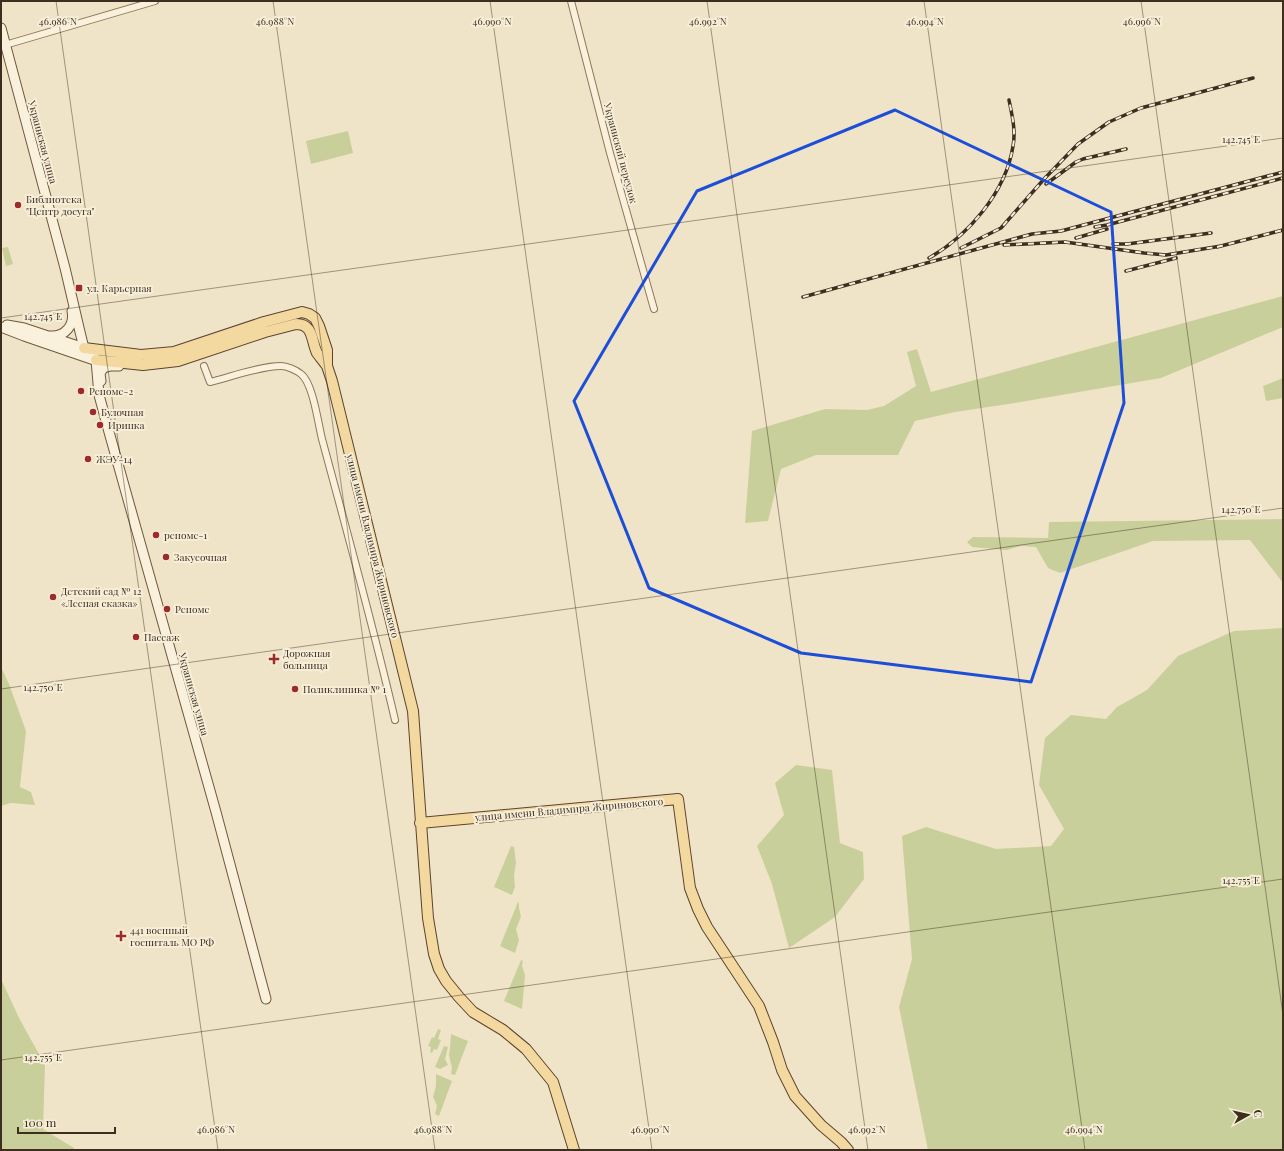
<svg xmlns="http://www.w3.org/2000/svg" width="1284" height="1151" viewBox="0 0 1284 1151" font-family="'Playfair Display',serif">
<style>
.green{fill:#c9cf9b}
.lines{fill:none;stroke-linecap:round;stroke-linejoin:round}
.street-casing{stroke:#8d765c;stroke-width:8}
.secondary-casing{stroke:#6f573f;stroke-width:11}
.primary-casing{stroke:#5b4430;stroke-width:12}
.street{stroke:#faf1dc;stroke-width:6}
.secondary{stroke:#faf1dc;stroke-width:9}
.primary{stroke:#f3d9a0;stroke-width:10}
.rail-casing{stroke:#3d2e20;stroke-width:3.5}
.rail{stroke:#f7eed8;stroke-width:2;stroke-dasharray:6;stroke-linecap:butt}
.marked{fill:none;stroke:#1d4ed8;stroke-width:3;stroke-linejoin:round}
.ticks{fill:none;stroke:#3d2e20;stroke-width:1;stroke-opacity:0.45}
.poi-dot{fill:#9e2a2b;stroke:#f7eed8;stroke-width:1.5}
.labels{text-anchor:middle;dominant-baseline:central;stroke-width:4;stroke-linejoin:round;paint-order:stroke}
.street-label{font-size:10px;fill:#3d2e20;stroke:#f7eed8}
.poi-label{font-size:10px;fill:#3d2e20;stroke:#f7eed8;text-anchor:start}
.ticks-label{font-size:10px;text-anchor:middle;fill:#3d2e20;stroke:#f7eed8;stroke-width:4;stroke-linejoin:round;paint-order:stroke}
</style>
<rect width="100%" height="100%" fill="#f0e4c8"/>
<!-- green -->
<path class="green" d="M348 131 353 153 311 164 306 141Z
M8 247 13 264 6 266 2 248Z
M1283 296V327L1161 378 1015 403 955 412 915 421 898 455H816L781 469 768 521 745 523 752 431 825 409 867 410 884 406 916 386 907 352 917 349 931 392Z
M1283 378V398L1266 401 1263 386Z
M1283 519V583L1250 540 1153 541 1060 573 1048 568 1036 547 1021 546 1007 550 972 547 967 542 973 537 1048 538 1049 522Z
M1283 628V1150H928L899 1007 912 959 902 836 926 827 996 849 1051 846 1064 829 1039 785 1045 738 1071 715 1106 719 1117 707 1147 690 1178 656 1234 631Z
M1 667 9 684 26 731 20 787 31 792 35 805 11 803 1 806Z
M796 765 832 770 840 843 863 852 864 879 835 917 789 948 772 884 757 846 784 815 775 783Z
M511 846 514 847 516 863 514 875 515 887 512 895 494 887Z
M518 902 519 903V908L521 917 516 929 519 940 515 953 500 946Z
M521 960 523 961 522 966 525 975 522 1009 504 1001Z
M1 979 19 1018 45 1065 43 1129 74 1148V1150H1Z
M438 1029 441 1030 438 1039 441 1040 437 1050 434 1049 432 1053 430 1052 431 1047 428 1046 432 1037 434 1038Z
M451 1034 468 1041 455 1075 451 1074 452 1068 449 1055 450 1048Z
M444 1046 448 1047 445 1059 448 1065 440 1069 435 1067Z
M436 1074 452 1081 439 1116 435 1114 437 1106 433 1097 436 1086Z"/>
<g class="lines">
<defs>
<path id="street" d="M571 1 610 153 654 309
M5 45 155 1
M204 366 210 382C231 377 260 366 281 366 287 366 296 370 301 374 313 383 318 423 322 439 347 532 373 625 395 720"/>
<path id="secondary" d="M1 28 65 268 80 332 84 348 87 352 94 356 96 360 99 395 109 432 216 812 266 999
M7 325 24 328 84 348
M1 327 24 336 94 360
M50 336C65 337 75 325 72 311
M101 381 100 374 103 368 111 366H119"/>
<path id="primary" d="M84 348 141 355 174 352 264 322 302 312 309 314 315 318 319 326 327 350V366L332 381 413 711 424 864 428 918 434 954 439 969 446 981 459 997 473 1012 503 1030 526 1049 553 1082 574 1150
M96 360 143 365 178 361 265 332 296 324C314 324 311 341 317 353 320 357 324 362 327 366
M420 823 678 799 690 888 698 909 707 927 759 1006 773 1042 782 1070 795 1096 821 1125 841 1142 848 1150"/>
</defs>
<!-- street casing -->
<use href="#street" class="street-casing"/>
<!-- secondary casing -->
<use href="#secondary" class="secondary-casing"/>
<!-- primary casing -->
<use href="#primary" class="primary-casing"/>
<!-- street -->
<use href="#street" class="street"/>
<!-- secondary -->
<use href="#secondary" class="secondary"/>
<!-- primary -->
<use href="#primary" class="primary"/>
<defs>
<path id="rail" d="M1046 184 1076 162 1083 159 1126 149
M1095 227 1107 225 1283 178
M1076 238 1107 229
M1113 244H1127L1211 233
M1004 245 1065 242 1144 253 1166 255 1221 246
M1217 247 1283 230
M961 248 1001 228 1045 178 1078 144 1109 122 1141 108 1253 78
M929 258C968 236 1006 192 1013 146 1016 131 1012 115 1009 100
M1126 271 1176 258
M803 297 1032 234 1061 231 1283 172"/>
</defs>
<!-- rail casing -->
<use href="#rail" class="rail-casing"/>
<!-- rail -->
<use href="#rail" class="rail"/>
</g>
<!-- marked area -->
<path class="marked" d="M895 110 1111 212 1124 403 1031 682 801 653 649 588 574 401 697 191Z"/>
<!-- ticks -->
<path class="ticks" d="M56 1 218 1150M273 1 435 1150M490 1 652 1150M707 1 868 1150M924 1 1085 1150M1141 1 1283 1015M1 318 1283 138M1 689 1283 508M1 1060 1283 879"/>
<!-- markers -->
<g class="poi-dot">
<circle cx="18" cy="205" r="4"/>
<rect x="75" y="284" width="8" height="8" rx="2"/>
<circle cx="81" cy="391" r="4"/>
<circle cx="93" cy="412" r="4"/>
<circle cx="100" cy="425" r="4"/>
<circle cx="88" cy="459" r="4"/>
<circle cx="156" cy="535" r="4"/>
<circle cx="166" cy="557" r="4"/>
<circle cx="53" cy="597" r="4"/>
<circle cx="167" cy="609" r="4"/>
<circle cx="136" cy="637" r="4"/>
<path d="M272 653h4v4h4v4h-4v4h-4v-4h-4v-4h4z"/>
<circle cx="295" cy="689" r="4"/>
<path d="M119 930h4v4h4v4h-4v4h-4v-4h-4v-4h4z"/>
</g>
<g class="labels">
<!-- street labels -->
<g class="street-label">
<text transform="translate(43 142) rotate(75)">Украинская улица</text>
<text transform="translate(621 153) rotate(75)">Украинский переулок</text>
<text transform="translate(373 546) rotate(76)">улица имени Владимира Жириновского</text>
<text transform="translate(194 694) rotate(74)">Украинская улица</text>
<text transform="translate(569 809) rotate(-5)">улица имени Владимира Жириновского</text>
</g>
<!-- poi labels -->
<g class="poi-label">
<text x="26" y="199">Библиотека<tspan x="26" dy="12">"Центр досуга"</tspan></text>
<text x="87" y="288">ул. Карьерная</text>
<text x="89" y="391">Реноме-2</text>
<text x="101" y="412">Булочная</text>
<text x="108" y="425">Иринка</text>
<text x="96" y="459">ЖЭУ-14</text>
<text x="164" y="535">реноме-1</text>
<text x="174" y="557">Закусочная</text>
<text x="61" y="591">Детский сад № 12<tspan x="61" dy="12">«Лесная сказка»</tspan></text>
<text x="175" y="609">Реноме</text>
<text x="144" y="637">Пассаж</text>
<text x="283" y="653">Дорожная<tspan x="283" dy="12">больница</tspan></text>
<text x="303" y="689">Поликлиника № 1</text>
<text x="130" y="930">441 военный<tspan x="130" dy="12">госпиталь МО РФ</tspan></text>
</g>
</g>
<g class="ticks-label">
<text x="58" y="25">46.986°N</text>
<text x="275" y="25">46.988°N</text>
<text x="492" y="25">46.990°N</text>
<text x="708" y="25">46.992°N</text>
<text x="925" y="25">46.994°N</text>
<text x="1142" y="25">46.996°N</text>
<text x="1241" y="143">142.745°E</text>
<text x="43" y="320">142.745°E</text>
<text x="1241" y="513">142.750°E</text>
<text x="43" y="691">142.750°E</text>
<text x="1241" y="884">142.755°E</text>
<text x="43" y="1061">142.755°E</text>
<text x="216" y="1133">46.986°N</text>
<text x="433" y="1133">46.988°N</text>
<text x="650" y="1133">46.990°N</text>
<text x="867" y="1133">46.992°N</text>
<text x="1084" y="1133">46.994°N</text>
</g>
<!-- border -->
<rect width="1284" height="1151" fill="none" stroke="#3d2e20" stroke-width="4"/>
<!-- north arrow -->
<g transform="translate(1248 1115) rotate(82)" stroke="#f7eed8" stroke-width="3" paint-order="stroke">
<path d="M0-3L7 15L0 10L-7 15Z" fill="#3d2e20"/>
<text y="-6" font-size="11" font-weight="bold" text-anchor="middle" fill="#3d2e20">С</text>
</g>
<!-- scale -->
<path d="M18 1127v6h97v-6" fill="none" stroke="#3d2e20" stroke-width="2"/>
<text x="24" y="1127" font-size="12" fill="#3d2e20" stroke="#f7eed8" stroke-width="3" paint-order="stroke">100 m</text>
</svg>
